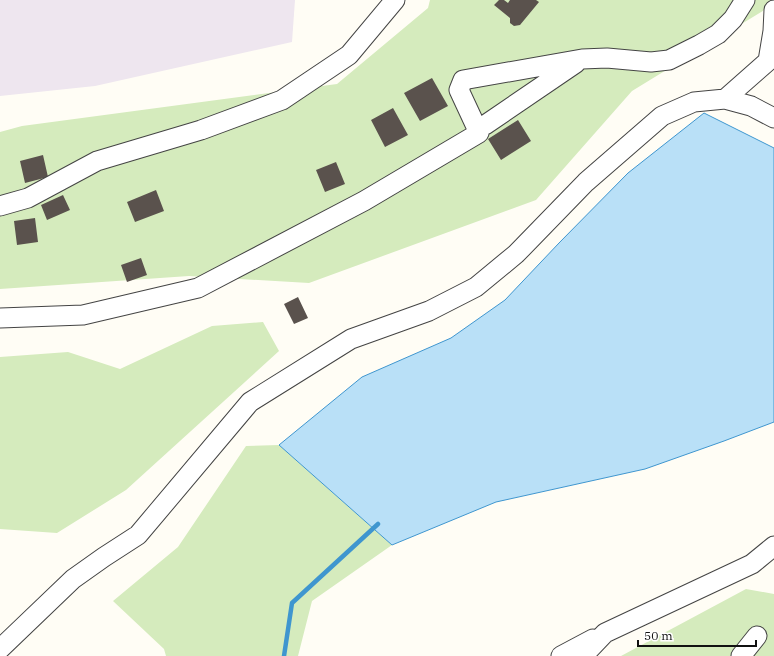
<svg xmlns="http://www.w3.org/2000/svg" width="774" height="656" viewBox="0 0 774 656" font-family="'IBM Plex Serif',serif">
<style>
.industrial{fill:#eee6ef}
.green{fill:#d5ebbd}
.water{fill:#b9e0f7;stroke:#3f96cf}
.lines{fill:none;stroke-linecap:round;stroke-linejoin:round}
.stream{stroke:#3f96cf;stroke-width:4.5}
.building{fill:#5a524d}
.minor-casing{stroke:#444;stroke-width:21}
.minor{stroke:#fff;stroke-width:19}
</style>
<rect width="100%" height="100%" fill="#fffdf5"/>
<!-- industrial -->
<path class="industrial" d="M0 0H295L292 42 95 86 0 96Z"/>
<!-- green -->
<path class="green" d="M430 0H774V4L632 91 536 200 309 283 189 276 0 289V132L22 126 337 84 428 8Z
M263 322 279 351 126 490 57 533 0 529V357L68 352 120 369 212 326Z
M279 445 392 545 312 601 298 656H166L164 649 113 601 178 547 246 446Z
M746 589 774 594V656H621Z"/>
<!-- water -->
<path class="water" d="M704 113 774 148V422L724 441 645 469 496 502 392 545 279 445 362 377 451 338 505 300 559 243 628 173Z"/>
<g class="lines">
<!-- stream -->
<path class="stream" d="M284 656 292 603 378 524"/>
</g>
<!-- building -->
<path class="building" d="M499 0H504L508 3 510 0H536L539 2 520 25 514 26 510 23V18L494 5Z
M432 78 448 106 420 121 404 93Z
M393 108 408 135 385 147 371 120Z
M518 120 531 141 501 160 488 139Z
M43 155 48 177 25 183 20 161Z
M336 162 345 184 325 192 316 170Z
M156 190 164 211 135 222 127 202Z
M63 195 70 210 47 220 41 205Z
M35 218 38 242 17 245 14 221Z
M141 258 147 275 127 282 121 265Z
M298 297 308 318 294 324 284 304Z"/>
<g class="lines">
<defs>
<path id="minor" d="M725 99 768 61 773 31 774 10
M485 125 576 63
M0 206 28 198 97 161 201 130 282 100 349 55 395 0
M0 318 83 315 198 288 364 201 479 133 459 90 463 80 582 59 607 58 651 62 669 60 699 45 718 34 733 19 745 0
M0 649 73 579 104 557 138 535 250 402 351 339 429 311 476 287 516 254 586 182 662 116 694 102 725 99 751 106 774 118
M561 656 593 639
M583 656 605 633 752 564 774 546
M741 656 757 636"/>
</defs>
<!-- minor casing -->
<use href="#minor" class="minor-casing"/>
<!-- minor -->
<use href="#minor" class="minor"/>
</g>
<!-- scale -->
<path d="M638 640v6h118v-6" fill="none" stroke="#111111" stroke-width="2"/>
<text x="644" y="640" font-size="12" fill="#111111" stroke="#ffffff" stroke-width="3" paint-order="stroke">50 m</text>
</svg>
